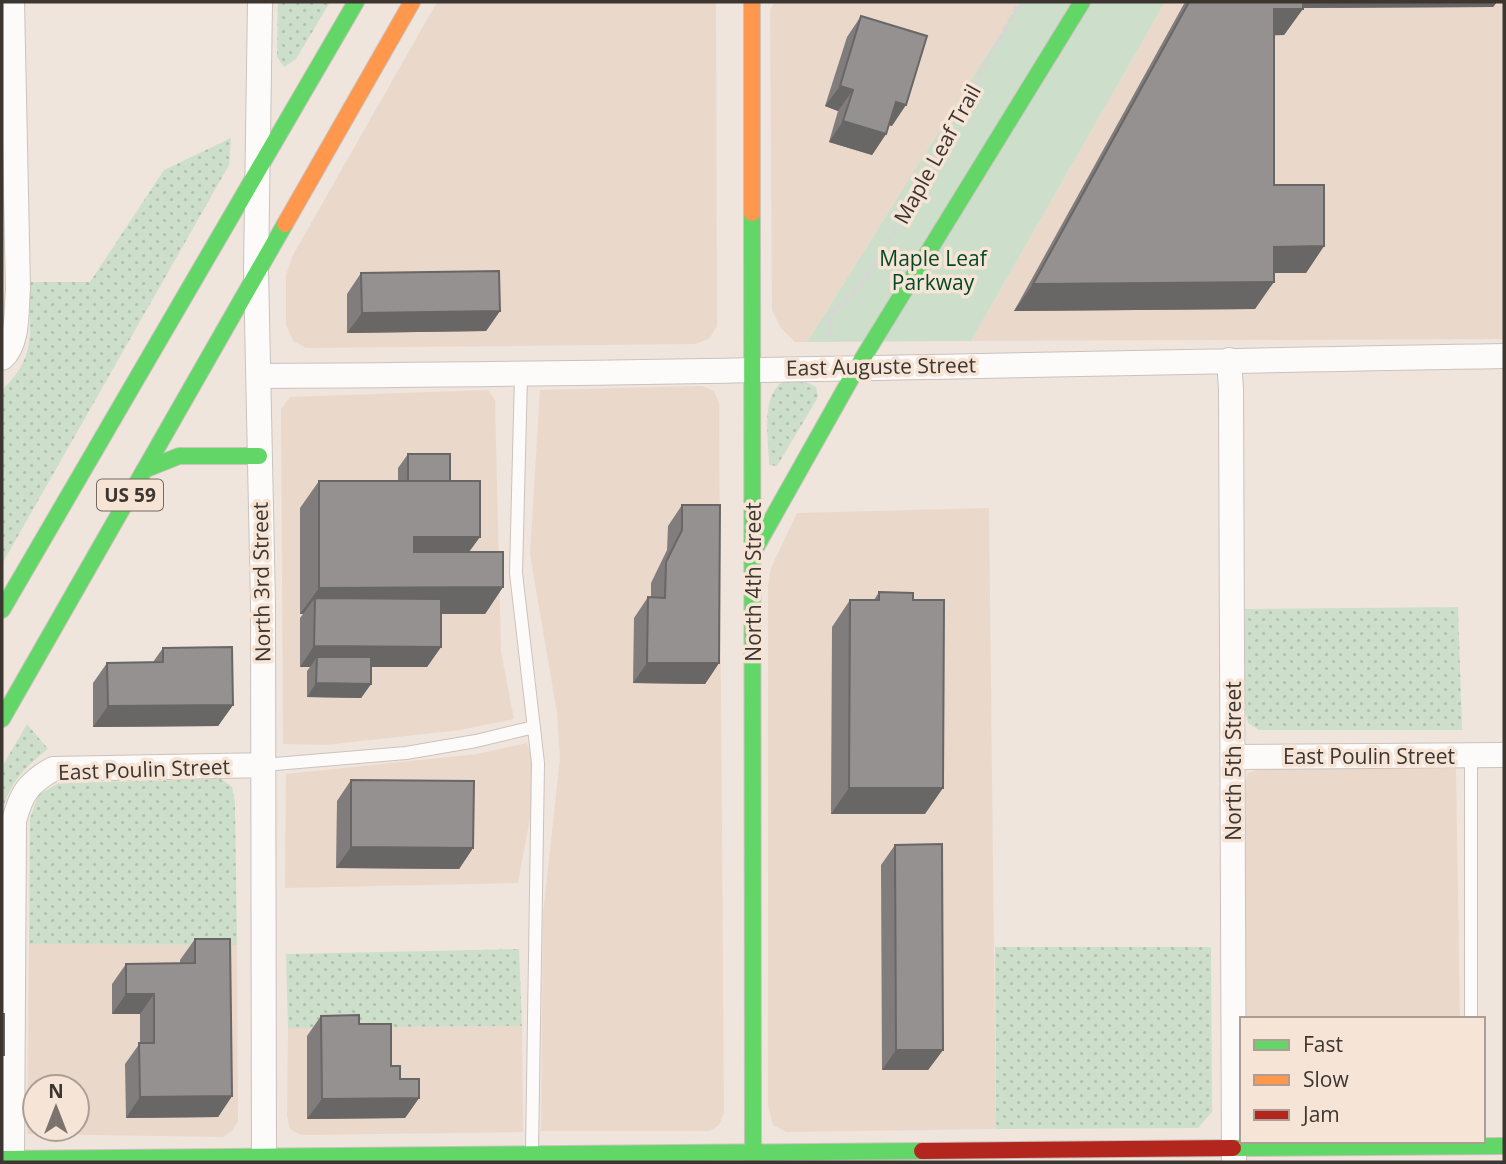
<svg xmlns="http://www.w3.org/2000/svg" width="1506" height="1164" viewBox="0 0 1506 1164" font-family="'Open Sans',sans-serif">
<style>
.built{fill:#ead8cb;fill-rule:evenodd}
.grass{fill:url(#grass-dots)}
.park{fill:#cddfcb}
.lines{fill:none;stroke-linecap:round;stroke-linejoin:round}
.lane-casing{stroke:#cac2bc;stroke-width:14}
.street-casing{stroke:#cac2bc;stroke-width:26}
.fast-casing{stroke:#cac2bc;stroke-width:18}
.slow-casing{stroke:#cac2bc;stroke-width:18}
.jam-casing{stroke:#cac2bc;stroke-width:18}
.path{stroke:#d8d5d3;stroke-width:4.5;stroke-dasharray:7 3.5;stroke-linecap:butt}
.lane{stroke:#fdfbfa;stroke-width:12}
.street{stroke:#fdfbfa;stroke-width:24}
.fast{stroke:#63d668;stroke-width:16}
.slow{stroke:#ff974d;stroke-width:16}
.jam{stroke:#b3261e;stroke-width:16}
.wall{fill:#817d7d}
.shaded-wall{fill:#696666}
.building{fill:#969191;stroke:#696666;stroke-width:2}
.labels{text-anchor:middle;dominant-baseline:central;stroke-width:7;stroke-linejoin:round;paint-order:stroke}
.shield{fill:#f6e4d6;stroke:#746a62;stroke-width:2}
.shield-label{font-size:19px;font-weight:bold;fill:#3d3630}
.street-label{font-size:21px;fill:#3d3630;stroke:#f6e4d6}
.park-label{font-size:21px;fill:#034925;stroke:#f6e4d6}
</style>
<defs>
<pattern id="grass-dots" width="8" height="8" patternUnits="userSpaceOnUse" patternTransform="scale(1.75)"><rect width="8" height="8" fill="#cddfcb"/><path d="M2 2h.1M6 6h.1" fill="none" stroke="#b1c0af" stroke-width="1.8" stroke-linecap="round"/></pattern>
</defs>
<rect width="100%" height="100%" fill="#efe5dd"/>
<!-- built -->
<path class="built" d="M437 2H716L717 326 709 339 695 344 306 348 293 341 286 325V275L293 255Z
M775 2H1020L807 342H795L781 328 772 310 770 10Z
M1165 2H1504V339L971 341Z
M702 386 714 391 719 403 724 1113 719 1125 710 1131H541L543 914 560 758 557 713 530 554 540 390Z
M488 390 495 400 501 652 514 719 460 730 325 745 283 744 281 409 290 397Z
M989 508 996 1129 786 1132 773 1125 768 1106V587L771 568 797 513Z
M527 743 534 766 532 807 518 883 285 888 286 774 477 754Z
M1259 769H1456L1460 1019H1245L1244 786 1248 773Z
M29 944 237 945 238 1121 232 1131 223 1137 27 1134ZM35 1087H77V1129H35Z
M522 1026 523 1132 301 1135 290 1129 287 1116 288 1028Z"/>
<!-- grass -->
<path class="grass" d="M278 2H330L296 59 284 67 277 57Z
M231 138 229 165 2 564V390C39 355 29 329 29 282H90L164 170Z
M782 382H806L816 387 818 397 777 466 769 465C769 440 760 399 782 382Z
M1458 607 1462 730H1259L1248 723 1245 710V609Z
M27 724 48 749C24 768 9 783 2 813V767Z
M221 779 232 787 235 803 237 945 29 944 30 819 38 795 59 783Z
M995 947H1211L1212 1112 1198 1128 996 1129Z
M519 949 522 1026 288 1028 286 954Z"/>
<!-- park -->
<path class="park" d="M1020 2H1165L971 341 807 342Z"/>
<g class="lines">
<defs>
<path id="lane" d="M521 375 516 573 538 763 532 1151
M1471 755V1019
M263 765 406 753 476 741 534 727"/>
<path id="street" d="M260 2 256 270 263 604 264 1162
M2 358C19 344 16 309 18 289L12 2
M1229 360 1231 389 1234 1162
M259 376C674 374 1089 363 1504 356
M1233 757 1504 755
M12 1159 14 821C21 794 28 783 53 769L263 765"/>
<path id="fast" d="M752 213 753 1162
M144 470 179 456H259
M755 549 858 366 1082 2
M2 610 356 2
M2 719 285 224
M1233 1148 1504 1146
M2 1159 922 1151"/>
<path id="slow" d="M752 2V213
M285 224 412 2"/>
<path id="jam" d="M922 1151 1233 1148"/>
</defs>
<!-- lane casing -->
<use href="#lane" class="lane-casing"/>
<!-- street casing -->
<use href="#street" class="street-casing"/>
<!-- fast casing -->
<use href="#fast" class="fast-casing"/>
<!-- slow casing -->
<use href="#slow" class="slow-casing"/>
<!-- jam casing -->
<use href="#jam" class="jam-casing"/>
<!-- path -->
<path class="path" d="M829 337 831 313 858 289 882 254 1020 2"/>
<!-- lane -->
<use href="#lane" class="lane"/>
<!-- street -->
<use href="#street" class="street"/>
<!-- fast -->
<use href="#fast" class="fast"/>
<!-- slow -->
<use href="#slow" class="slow"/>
<!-- jam -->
<use href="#jam" class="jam"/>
</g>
<!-- wall -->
<path class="wall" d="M1185 2H1497L1493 7 1303 8 1284 35H1274V185L1324 246 1306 273H1274L1255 309 1014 311Z
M861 16 892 126 889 125 886 134 872 155 829 142 838 111 825 106 847 37Z
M361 273 500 311 486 331 347 333V294Z
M408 454 450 481 469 552 503 587 485 614H441V647L427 667H371V684L361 698 307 697V671L310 667H300V618L303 614H300V508L319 481H398V468Z
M682 505 719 663 705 684 633 683 634 618 648 597H651V583L667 550 668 526Z
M879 592 925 814H831L832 627 850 600H874Z
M163 648 233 705 218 726 93 727V683L107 663 153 662Z
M351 780 473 848 459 869 336 868 337 801Z
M895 845 943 1050 928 1070H882L881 865Z
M195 939 232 1096 218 1117 126 1118 125 1064 140 1043V1014H112V984L126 964 180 963V960Z
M321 1016 359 1024 400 1079 419 1098 405 1118 307 1119V1036Z"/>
<!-- shaded-wall -->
<path class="shaded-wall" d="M1289 2H1497L1493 7 1284 8Z
M1274 9H1303L1284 35 1255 36Z
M840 86 853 90 838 111 825 106Z
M896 102 906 105 892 126 882 123Z
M843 121 886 134 872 155 829 142Z
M1324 246 1306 273H1255L1274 247Z
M1274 282 1255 309 1014 311 1033 284Z
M500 311 486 331 347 333 362 313Z
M414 537H480L461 563 396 564Z
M503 587 485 614H315V598L303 614H300L319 588Z
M314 646 441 647 427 667H317V657L310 667H300Z
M647 663H719L705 684 633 683Z
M316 683 371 684 361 698 307 697Z
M233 705 218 726 93 727 108 706Z
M849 788H943L925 814H831Z
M351 847 473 848 459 869 336 868Z
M126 994H154L140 1014H112Z
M896 1050H943L928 1070H882Z
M232 1096 218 1117 126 1118 140 1097Z
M419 1098 405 1118 307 1119 322 1099Z"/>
<!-- building -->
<path class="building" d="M1189 2H1303V9H1274V185H1324V246L1274 247V282L1033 284Z
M861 16 927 36 906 105 896 102 886 134 843 121 853 90 840 86Z
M499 271 500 311 362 313 361 273Z
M408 454H450V481H408Z
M319 481H480V537H414V552H503V587L319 588Z
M682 505H720L719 663H647L648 597 665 598 666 562 682 530Z
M879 592 913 593V600H944L943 788H849L850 600H879Z
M315 598 441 599V647L314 646Z
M232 647 233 705 108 706 107 663 163 662V648Z
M317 657H371V684L316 683Z
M351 780 474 781 473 848 351 847Z
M942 844 943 1050H896L895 845Z
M195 939H230L232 1096 140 1097 139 1043H154V994H126V964L195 963Z
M2 1014H4V1055H2Z
M359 1015V1024H391V1066H400V1079H419V1098L322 1099 321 1016Z"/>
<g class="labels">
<!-- shield labels -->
<rect class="shield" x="97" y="479.5" width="66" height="31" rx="5"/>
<g class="shield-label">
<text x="130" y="495">US 59</text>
</g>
<!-- street labels -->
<g class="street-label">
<text transform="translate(937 154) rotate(-61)">Maple Leaf Trail</text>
<text transform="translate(881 366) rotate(-1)">East Auguste Street</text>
<text transform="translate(261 582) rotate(-91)">North 3rd Street</text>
<text transform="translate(753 582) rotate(-90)">North 4th Street</text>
<text x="1369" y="756">East Poulin Street</text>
<text transform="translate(1233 761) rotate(-90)">North 5th Street</text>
<text transform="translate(144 769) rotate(-2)">East Poulin Street</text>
</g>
<!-- park labels -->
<g class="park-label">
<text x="933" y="258">Maple Leaf<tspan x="933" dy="24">Parkway</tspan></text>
</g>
</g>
<!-- border -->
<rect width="1506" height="1164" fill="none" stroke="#3d3630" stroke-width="7"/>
<!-- legend -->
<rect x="1240" y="1017" width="245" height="126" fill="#f6e4d6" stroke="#ac9e94" stroke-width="2"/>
<rect x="1254" y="1040" width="35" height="10" fill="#63d668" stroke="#ac9e94" stroke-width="2"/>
<text x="1303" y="1052" font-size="21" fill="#3d3630">Fast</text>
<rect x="1254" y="1075" width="35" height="10" fill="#ff974d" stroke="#ac9e94" stroke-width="2"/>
<text x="1303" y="1087" font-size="21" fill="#3d3630">Slow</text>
<rect x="1254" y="1110" width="35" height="10" fill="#b3261e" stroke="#ac9e94" stroke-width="2"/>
<text x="1303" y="1122" font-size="21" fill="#3d3630">Jam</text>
<!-- north arrow -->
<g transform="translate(56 1108)"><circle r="33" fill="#f6e4d6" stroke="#ac9e94" stroke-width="2"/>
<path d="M0-5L12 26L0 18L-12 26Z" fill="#7b736d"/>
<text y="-10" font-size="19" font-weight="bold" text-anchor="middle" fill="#3d3630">N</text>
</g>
</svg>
